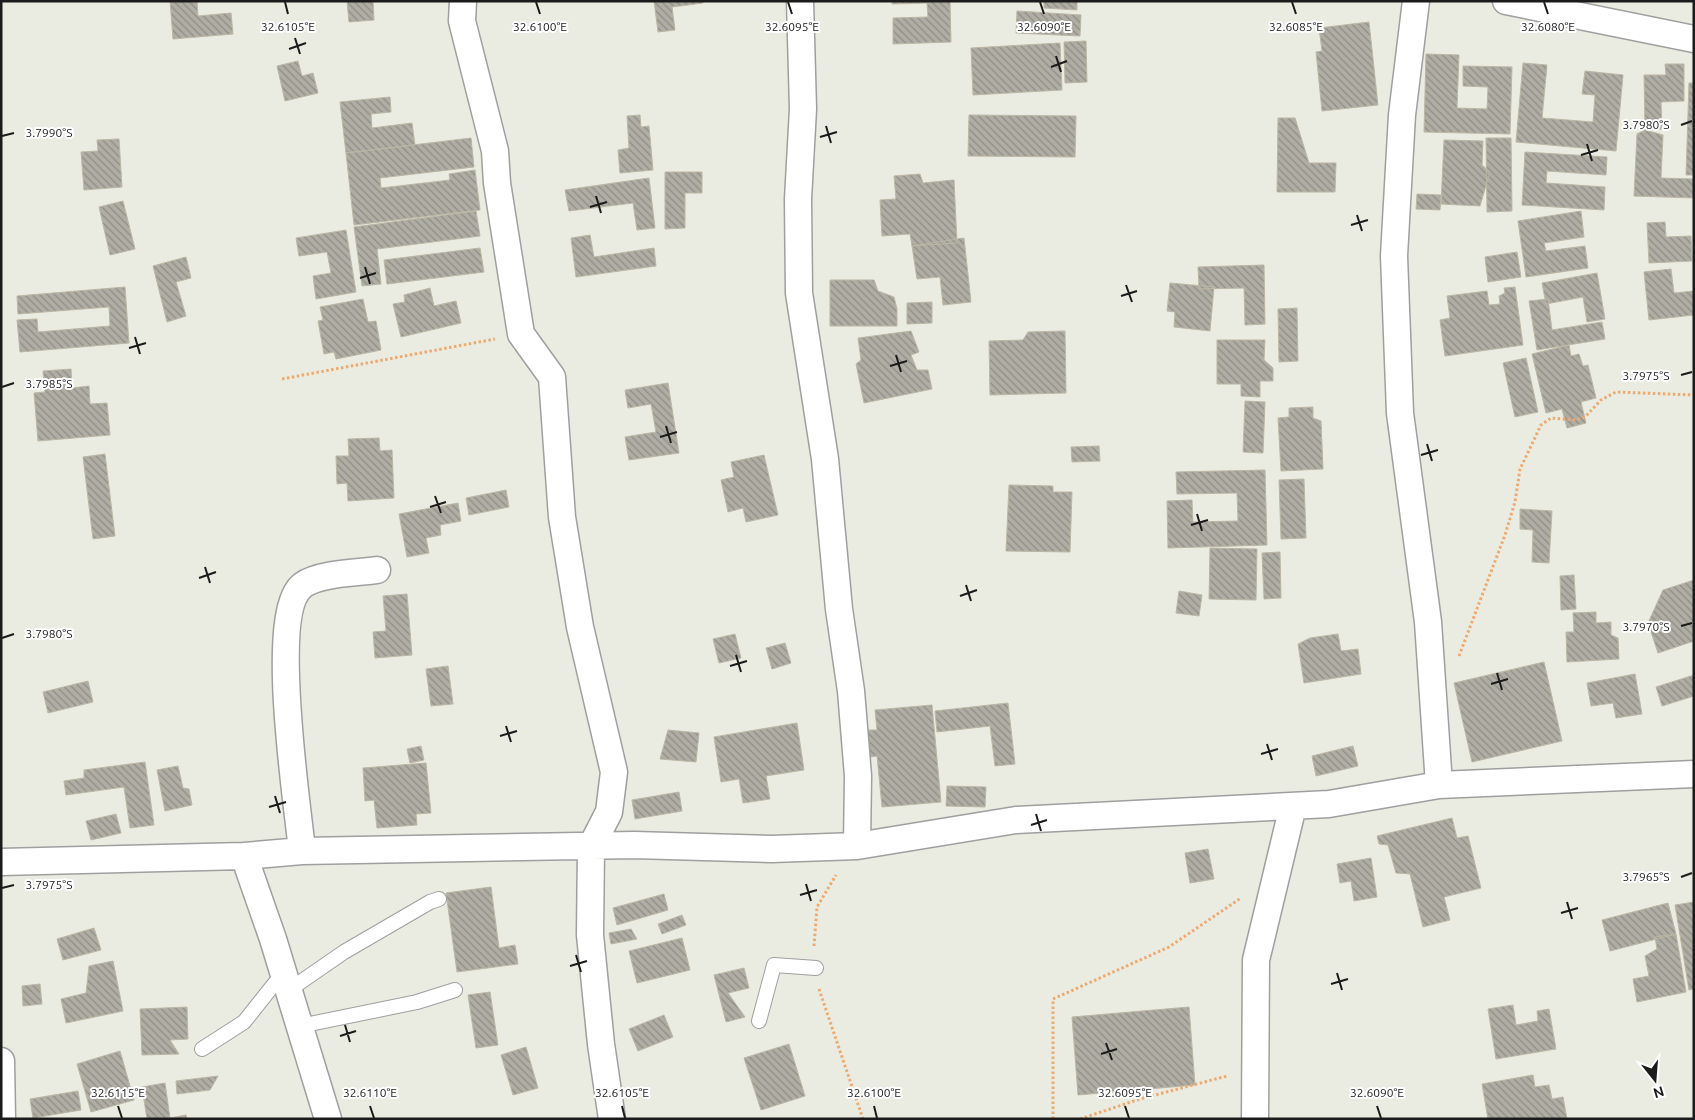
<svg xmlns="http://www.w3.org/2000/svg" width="1695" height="1120" viewBox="0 0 1695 1120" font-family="Ubuntu,sans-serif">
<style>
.building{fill:url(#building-back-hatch);stroke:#bcb7a4}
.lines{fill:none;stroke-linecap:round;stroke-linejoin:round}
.lane-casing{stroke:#9f9f9f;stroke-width:16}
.street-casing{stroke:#9f9f9f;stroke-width:29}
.path{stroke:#eea96f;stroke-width:3;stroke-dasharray:2.5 2.5;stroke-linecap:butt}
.lane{stroke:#fff;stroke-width:14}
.street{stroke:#fff;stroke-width:26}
.ticks{fill:none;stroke:#1b1b1b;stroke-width:2}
.ticks-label{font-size:12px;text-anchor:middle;fill:#1b1b1b;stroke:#fff;stroke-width:4;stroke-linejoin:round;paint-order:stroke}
</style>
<defs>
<pattern id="building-back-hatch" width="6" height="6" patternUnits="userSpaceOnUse" patternTransform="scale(1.25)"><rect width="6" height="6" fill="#b0aea4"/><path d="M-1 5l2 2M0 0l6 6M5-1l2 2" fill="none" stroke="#8e8d85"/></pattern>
</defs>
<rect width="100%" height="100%" fill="#ebece1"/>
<!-- building -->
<path class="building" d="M170 1H197L198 16 231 13 233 34 173 39Z
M347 1H373L374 20 349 22Z
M654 1H703V3L672 7 675 30 658 32Z
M892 1H950L951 42 893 44V18L928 17 927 3 892 4Z
M1044 1H1077V10L1044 8Z
M1017 11 1081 15 1080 36 1016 33Z
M1369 22 1378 105 1322 111 1316 52 1322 51 1319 28Z
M1086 41 1087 82 1065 83 1064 42Z
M1060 43 1062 90 973 95 971 48Z
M1426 54 1459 55 1457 108 1487 109 1488 87 1463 86V66L1512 67 1510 134 1424 132Z
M298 61 302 76 313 73 318 93 285 101 277 66Z
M1523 63 1547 65 1542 118 1593 122 1595 95 1582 94 1585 71 1623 75 1616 151 1516 142Z
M1665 64H1684V101L1661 102 1662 129 1645 130 1644 75H1666Z
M1689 83H1694V175H1686Z
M390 97 391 112 371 114 372 128 412 123 415 145 346 153 340 102Z
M640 115 641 127 649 126 653 170 620 173 618 150 629 148 627 116Z
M969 115 1076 116 1075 157 968 156Z
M1278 118H1295L1309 163H1336L1335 192H1277Z
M1645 130 1663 135 1661 178 1694 179V198L1634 196 1637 134Z
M471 138 474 167 380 178 381 188 450 180 449 174 475 170 480 210 354 225 346 153Z
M1486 138H1511L1512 211 1487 212Z
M119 139 122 187 84 190 81 152 98 151 97 140Z
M1444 140 1483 141 1482 165 1490 172 1480 206 1441 204Z
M1525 152 1607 157 1606 175 1547 171 1546 183 1605 187 1604 210 1522 205Z
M665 172H702V193H685V228L665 229Z
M920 174 923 183 954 180 957 243 912 246 910 234 882 236 880 200 896 199 894 176Z
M649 178 655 228 637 230 633 203 569 211 565 190Z
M1417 194 1441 195 1440 210 1416 209Z
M123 201 135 249 110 255 99 207Z
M476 211 480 236 377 249 381 284 362 286 354 227Z
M1581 211 1584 237 1544 243 1546 251 1585 246 1588 268 1526 277 1518 221Z
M1665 222 1666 237 1691 236 1692 261 1649 263 1647 223Z
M346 230 356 292 316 299 313 276 331 273 327 252 299 256 296 238Z
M590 235 594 257 654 248 656 266 576 277 571 238Z
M964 238 971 302 943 305 940 277 917 279 912 246Z
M480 248 484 272 387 284 384 260Z
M1517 252 1521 277 1488 282 1485 257Z
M186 257 191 278 176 282 186 316 167 322 153 266Z
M1264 265 1265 324 1245 325 1244 288 1199 289 1198 267Z
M1671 269 1674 293 1694 291V315L1649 320 1644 272Z
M1597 273 1605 319 1587 322 1583 297 1546 304 1542 283Z
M830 280H874L878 291 894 297 897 309V326H830Z
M1170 283 1214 287 1210 331 1174 327 1175 312 1167 311Z
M125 287 129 343 20 352 17 320 37 319 38 332 110 326 109 307 18 314 17 296Z
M1515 287 1523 345 1445 356 1440 320 1450 318 1447 296 1487 291 1489 305 1500 304 1499 296 1505 293 1504 288Z
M430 288 434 306 456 301 461 323 401 337 393 304 405 302 404 295Z
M363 299 368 322 376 321 381 350 336 359 334 352 324 354 318 321 323 320 320 307Z
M1548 299 1552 330 1602 322 1605 339 1537 350 1529 301Z
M932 302V323L907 324V303Z
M1297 308 1298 361 1279 362 1278 309Z
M911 331 919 352 911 355 917 370H928L932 389 864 403 856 364 861 360 858 338Z
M1065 331 1066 393 990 395 989 341 1023 340 1028 332Z
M1217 340H1265L1264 360 1273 368V381H1260V397L1241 396V384H1217Z
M1569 345 1571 356 1579 354 1583 366 1588 365 1596 398 1581 402 1586 423 1567 428 1562 409 1546 413 1532 354Z
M1526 358 1538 412 1515 417 1503 363Z
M71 369 72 388 89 386 90 404 107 403 110 435 38 441 34 393 45 392 43 371Z
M668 383 679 453 629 460 625 437 656 432 651 404 628 408 625 390Z
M1245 401 1265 402 1263 453 1243 452Z
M1313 407V418L1321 421 1323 469 1281 471 1278 418 1289 417V408Z
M379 438 380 451 392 450 394 498 348 501 347 483 337 484 336 456H349L348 439Z
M1099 446 1100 461 1072 462 1071 447Z
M105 454 115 536 93 539 83 457Z
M764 455 778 515 746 522 743 508 728 512 721 480 734 477 731 462Z
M1265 470 1267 545 1168 548 1167 501 1192 500 1193 522 1238 521 1237 493 1177 494 1176 472Z
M1304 479 1306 538 1281 539 1279 480Z
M1009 485 1053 486V492H1072L1070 552 1006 551Z
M506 490 509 507 469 515 466 498Z
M458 503 461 521 440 525 441 535 426 538 429 553 407 557 399 514Z
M1520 509 1552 511 1549 563 1532 562 1533 530 1520 529Z
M1210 548 1257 549 1256 600 1209 599Z
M1280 552 1281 598 1264 599 1262 553Z
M1574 575 1576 609 1561 610 1560 576Z
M1694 580V641L1658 653 1648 623 1663 590Z
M1179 591 1202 595 1199 616 1176 613Z
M407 594 412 655 375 658 373 632 386 631 383 596Z
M1596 612V623L1611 622V635L1618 638 1619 659 1567 662 1566 632H1574L1573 613Z
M735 634 741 658 719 663 713 639Z
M1338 634 1341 651 1358 649 1361 674 1304 683 1298 644 1310 638Z
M785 643 791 663 772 669 766 648Z
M1544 662 1562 741 1472 762 1454 683Z
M448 666 453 704 431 706 426 669Z
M1635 674 1642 714 1616 718 1613 703 1591 706 1587 683Z
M1694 675V696L1662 706 1656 687Z
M88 681 93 702 48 713 43 692Z
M1008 703 1015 764 995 766 990 726 937 732 935 711Z
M932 705 941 802 882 807 877 756 870 757 868 730H877L875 710Z
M797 723 804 770 766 776 770 799 743 803 739 779 721 782 714 737Z
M668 730 699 733 696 762 660 759Z
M421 746 424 760 410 763 407 749Z
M1353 746 1358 766 1316 776 1312 756Z
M145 762 154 825 130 828 124 787 66 795 64 781 84 778V770Z
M426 763 431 813 416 814 417 825 377 828 374 800 365 801 363 768Z
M178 766 183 788 189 789 192 805 165 811 157 770Z
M947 786 986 787 985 807 946 806Z
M679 792 682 811 635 819 632 800Z
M116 814 121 833 91 840 86 821Z
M1452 818 1457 838 1468 836 1481 888 1444 897 1450 920 1423 927 1410 874 1396 873 1388 845 1379 844 1377 836Z
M1208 849 1214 879 1190 883 1185 853Z
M1371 858 1377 897 1354 901 1351 881 1340 883 1337 864Z
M491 887 499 948 515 945 518 964 457 972 446 893Z
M664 894 668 910 617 925 613 908Z
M1694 902V989L1689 990 1675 905Z
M1668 903 1676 934 1610 951 1602 920Z
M682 915 686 925 662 934 658 924Z
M94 928 101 950 63 960 57 939Z
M631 929 637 939 611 944 609 933Z
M1676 934 1686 992 1637 1002 1633 979 1649 976 1645 956 1657 949 1655 937Z
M682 938 690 970 637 983 629 951Z
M113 961 123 1011 66 1023 61 999 86 993 89 966Z
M744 968 749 988 728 993 745 1017 726 1022 714 975Z
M40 984 42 1004 23 1006 22 986Z
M490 992 498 1045 476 1048 468 995Z
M1513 1005 1516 1025 1538 1021 1537 1011 1549 1009 1556 1049 1496 1059 1488 1009Z
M187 1007 188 1039 170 1040 179 1054 142 1055 140 1009Z
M1189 1007 1195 1085 1078 1095 1072 1017Z
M664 1015 673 1037 638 1051 629 1029Z
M789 1044 805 1096 761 1110 744 1058Z
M526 1047 538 1088 513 1095 501 1055Z
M120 1051 134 1100 91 1112 77 1064Z
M1533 1075 1535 1087 1549 1085 1552 1099 1563 1097 1567 1119H1488L1482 1084Z
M218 1076 210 1090 177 1094 176 1081Z
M165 1083 170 1118 186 1115 187 1119H147L142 1087Z
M78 1091 81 1110 33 1118 30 1099Z"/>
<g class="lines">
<defs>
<path id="lane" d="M289 990 344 952 430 902 439 899
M759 1021 774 965 816 968
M300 1026 417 1002 455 990
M202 1049 244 1022 283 973"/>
<path id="street" d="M463 1 462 21 495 151 497 183 521 334 552 377 562 517 580 627 614 772 609 812 591 847 590 935 601 1044 612 1119
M800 1 803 109 798 199 799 293 825 459 839 609 851 691 858 776 857 846
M1416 1 1402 115 1394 256 1400 413 1428 622 1439 785
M1506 1 1694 39
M302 851C298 807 267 611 303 585 320 573 357 573 377 570
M244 856 273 939 328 1119
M1 862 244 856 302 851 634 845 772 849 857 846 1016 820 1329 804 1439 785 1694 774
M1 1061 2 1119
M1255 1119 1256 960 1293 806"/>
</defs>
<!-- lane casing -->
<use href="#lane" class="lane-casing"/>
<!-- street casing -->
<use href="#street" class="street-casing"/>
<!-- path -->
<path class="path" d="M282 379 495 339
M1459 656 1505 535 1515 502 1520 469 1541 425 1551 418 1575 420 1585 417 1601 400 1616 392 1694 395
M814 946 817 907 836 875
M819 989 863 1119
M1053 1119V999L1169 947 1241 898
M1080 1119 1140 1099 1227 1076"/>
<!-- lane -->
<use href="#lane" class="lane"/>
<!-- street -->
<use href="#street" class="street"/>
</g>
<!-- ticks -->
<path class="ticks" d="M285 2 288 14M536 2 540 14M788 2 792 14M1040 2 1044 14M1292 2 1296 14M1544 2 1548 14M295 38 300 54M289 49 306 43M1056 56 1061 72M1051 67 1067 61M1681 125 1692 121M826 126 831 143M2 136 14 133M820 137 837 132M1587 144 1592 161M1581 155 1598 150M596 196 601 213M590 207 607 202M1357 215 1362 231M1351 225 1368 220M365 267 370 284M360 278 376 273M1126 285 1132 302M1121 296 1137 291M135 337 140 354M129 348 146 343M896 355 901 372M890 366 907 361M1681 375 1692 372M2 387 14 383M666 426 671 443M660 437 677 432M1427 444 1432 461M1421 455 1438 450M435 496 441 513M430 507 446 502M1197 514 1202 531M1191 525 1208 520M205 567 210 583M199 578 216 572M966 585 971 601M960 596 977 590M1681 626 1692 623M2 638 14 634M736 655 741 672M730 666 747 661M1497 673 1502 690M1491 684 1508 679M506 726 511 742M500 736 517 731M1267 744 1272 760M1261 754 1278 749M275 796 280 813M269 807 286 802M1036 814 1041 831M1031 825 1047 820M1681 877 1692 873M806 884 811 901M2 888 14 885M800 895 817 890M1567 902 1572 919M1561 913 1578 908M576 955 581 972M570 966 587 961M1337 973 1342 990M1331 984 1348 979M345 1025 350 1042M340 1036 356 1031M1106 1043 1112 1060M1101 1054 1117 1049M118 1106 122 1118M370 1106 374 1118M622 1106 625 1118M874 1106 877 1118M1125 1106 1129 1118M1377 1106 1381 1118"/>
<g class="ticks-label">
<text x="288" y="31">32.6105°E</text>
<text x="540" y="31">32.6100°E</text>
<text x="792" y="31">32.6095°E</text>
<text x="1044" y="31">32.6090°E</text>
<text x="1296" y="31">32.6085°E</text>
<text x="1548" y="31">32.6080°E</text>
<text x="1646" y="129">3.7980°S</text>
<text x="49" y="137">3.7990°S</text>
<text x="1646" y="380">3.7975°S</text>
<text x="49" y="388">3.7985°S</text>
<text x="1646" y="631">3.7970°S</text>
<text x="49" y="638">3.7980°S</text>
<text x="1646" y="881">3.7965°S</text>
<text x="49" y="889">3.7975°S</text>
<text x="118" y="1097">32.6115°E</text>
<text x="370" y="1097">32.6110°E</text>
<text x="622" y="1097">32.6105°E</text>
<text x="874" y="1097">32.6100°E</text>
<text x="1125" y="1097">32.6095°E</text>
<text x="1377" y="1097">32.6090°E</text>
</g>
<!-- border -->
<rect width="1695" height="1120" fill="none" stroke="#1b1b1b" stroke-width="5"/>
<!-- north arrow -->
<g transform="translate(1655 1080) rotate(163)" stroke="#ffffff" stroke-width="4" paint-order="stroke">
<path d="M0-4L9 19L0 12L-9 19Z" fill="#1b1b1b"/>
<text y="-8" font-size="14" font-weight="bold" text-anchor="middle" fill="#1b1b1b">N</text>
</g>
</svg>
